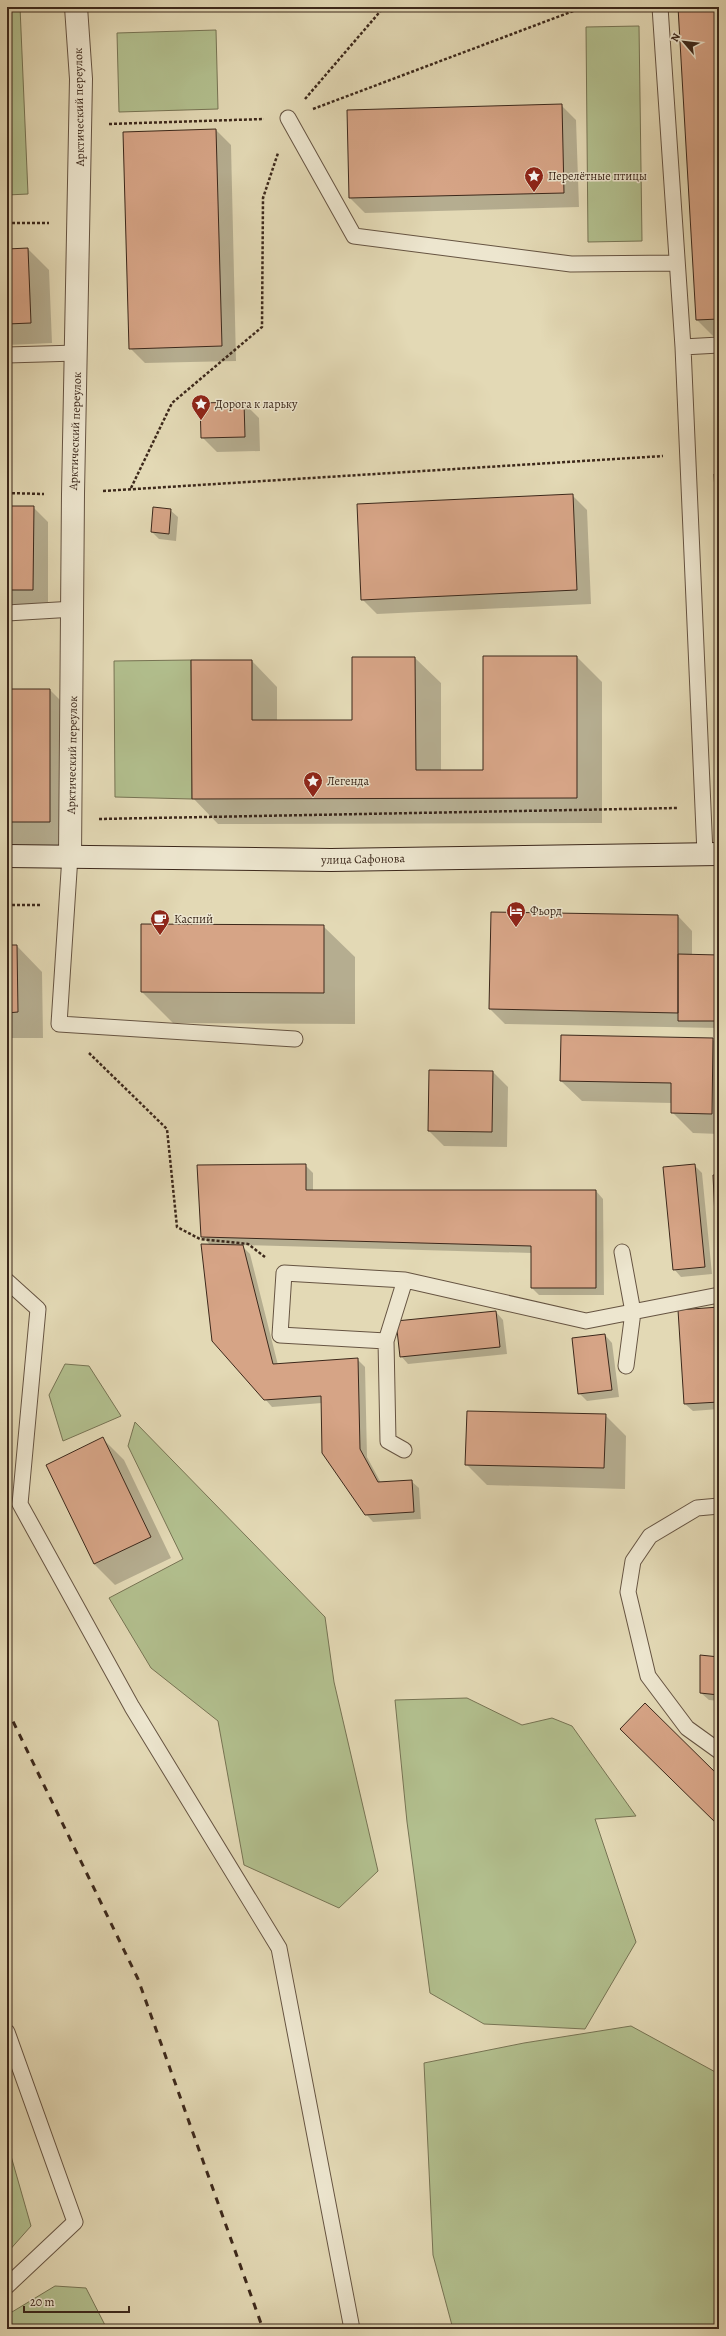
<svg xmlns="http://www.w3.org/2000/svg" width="726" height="2336" viewBox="0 0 726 2336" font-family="Alegreya,serif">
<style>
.green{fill:#b2bf8e;stroke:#777454}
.shadow{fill:#0003}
.building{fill:#d6a486;stroke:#3c281b}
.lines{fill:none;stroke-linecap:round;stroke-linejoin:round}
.lane-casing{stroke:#665442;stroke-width:17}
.street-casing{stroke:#665442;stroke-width:24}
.secondary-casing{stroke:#3c281b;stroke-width:24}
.path{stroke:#3c281b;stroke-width:2.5;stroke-dasharray:3 2;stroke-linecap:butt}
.lane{stroke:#ede6cf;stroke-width:15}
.street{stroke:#ede6cf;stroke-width:22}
.secondary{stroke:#ede6cf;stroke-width:22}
.rail{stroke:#3c281b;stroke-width:3;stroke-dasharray:7 7;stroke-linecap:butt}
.labels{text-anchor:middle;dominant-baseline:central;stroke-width:3;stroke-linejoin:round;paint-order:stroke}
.street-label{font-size:12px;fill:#3c281b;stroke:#ede6cf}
.poi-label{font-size:12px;fill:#3c281b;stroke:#ede6cf;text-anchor:start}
</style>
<rect width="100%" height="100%" fill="#e3d9b5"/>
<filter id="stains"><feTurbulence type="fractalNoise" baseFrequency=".005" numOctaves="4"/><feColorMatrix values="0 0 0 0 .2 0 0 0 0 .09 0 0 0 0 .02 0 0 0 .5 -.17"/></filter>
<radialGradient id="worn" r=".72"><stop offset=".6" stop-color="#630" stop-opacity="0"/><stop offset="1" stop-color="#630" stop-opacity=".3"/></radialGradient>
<!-- green -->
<path class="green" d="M7 7H20L28 194 7 195Z
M639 26 642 241 588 242 586 27Z
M216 30 218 109 119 112 117 33Z
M191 660 192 799 115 797 114 661Z
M65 1364 89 1366 121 1416 63 1441 49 1395Z
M135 1422 325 1617 334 1682 378 1871 339 1908 244 1865 218 1721 151 1668 109 1598 183 1559 128 1446Z
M467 1698 522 1725 552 1718 572 1726 636 1816 595 1819 636 1942 585 2029 484 2024 430 1993 407 1822 395 1700Z
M631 2026 719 2074V2329H453L433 2255 424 2063 524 2043Z
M7 2149 11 2156 31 2226 7 2253Z
M55 2286 86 2288 107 2329H7V2315Z"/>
<!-- shadow -->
<path class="shadow" d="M141 7H230L145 11Z
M679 7H719V342L697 320Z
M561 105 576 120 579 207 365 213 350 198 348 111Z
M216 130 231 145 236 361 145 363 130 348Z
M28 249 49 270 52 343 7 345V250Z
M244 403 259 418 260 451 217 452 202 437 201 404Z
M572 495 587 510 591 604 377 614 362 599Z
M7 507H33L48 522V605L7 604Z
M170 510 178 517 176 541 159 539 152 532Z
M577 657 602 682V823L218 824 193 798 252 661 277 687V721H353V658H415L441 683V771H484Z
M7 690H50L81 721 80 852H7Z
M678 916 692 931V955L719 956V1028L505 1024 490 1009Z
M323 926 355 957V1024L173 1023 142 992Z
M7 946H17L42 972 43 1038H7Z
M712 1039 719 1046V1134L693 1133 672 1112V1103L582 1101 561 1081Z
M493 1072 508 1087 507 1147 444 1146 429 1131Z
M305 1165 313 1173V1191H596L603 1199 604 1295H539L532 1288V1253L241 1245 250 1254 278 1365 357 1359 365 1367 367 1457 381 1483 411 1481 419 1488 421 1519 373 1522 366 1514 322 1403 272 1407 265 1399 211 1246 202 1236Z
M694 1165 702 1173 712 1274 681 1277 674 1269Z
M719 1308V1409L693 1411 685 1404Z
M496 1312 503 1320 507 1354 408 1364 401 1356Z
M605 1335 612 1343 619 1397 587 1401 579 1393Z
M605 1415 626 1436 625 1489 487 1485 466 1464Z
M103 1439 124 1460 171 1558 115 1585 94 1564Z
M719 1658V1701L709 1700 701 1693Z"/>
<!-- building -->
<path class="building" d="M678 7H719V319L696 320Z
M562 104 564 193 349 198 347 110Z
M216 129 222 346 129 349 123 132Z
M28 248 31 323 7 324V249Z
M244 402 245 437 201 438 200 403Z
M714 474H719V559Z
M573 494 577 590 361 600 357 504Z
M7 506H34L33 590H7Z
M153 507 171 509 169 534 151 532Z
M483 656H577V798L192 799 191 660H252V720H352V657H415L416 770H483Z
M7 689H50V822H7Z
M491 912 678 915V1013L489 1009Z
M141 924 324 925V993L141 992Z
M7 945H17L18 1012 7 1013Z
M678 954 719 955V1021H678Z
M561 1035 713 1038 712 1114 671 1113V1083L560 1081Z
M429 1070 493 1071 492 1132 428 1131Z
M306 1164V1190H596V1288H531V1246L201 1237 197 1165Z
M695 1164 705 1267 673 1270 663 1167Z
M713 1175H719V1217H715Z
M201 1244 243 1245 273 1364 358 1358 360 1449 378 1482 412 1480 414 1512 365 1515 322 1453 321 1396 264 1400 212 1341Z
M719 1307V1402L684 1404 678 1310Z
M496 1311 500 1347 400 1357 396 1321Z
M605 1334 612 1390 578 1394 572 1338Z
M467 1411 606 1414 604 1468 465 1465Z
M103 1437 151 1537 94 1564 46 1465Z
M700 1655 719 1657V1695L700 1693Z
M645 1703 719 1776V1826L620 1729Z"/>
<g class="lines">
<defs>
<path id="lane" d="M660 7 683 347 705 854
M288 118 354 236 571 264 676 263
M683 347 719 345
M7 355 77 353
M7 613 74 609
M70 856 59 1024 295 1039
M622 1252 633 1312 626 1366
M7 1281 38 1309 20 1504 132 1707 279 1948 352 2329
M386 1341 405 1280
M404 1450 388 1441 386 1341 280 1335 284 1273 405 1280 586 1321 719 1295
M719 1506 697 1508 650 1536 633 1561 628 1592 648 1676 687 1728 719 1751
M7 2032 75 2222 7 2286"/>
<path id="street" d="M70 856 73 494 81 79 76 7"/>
<path id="secondary" d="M7 856 331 860 719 854"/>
</defs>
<!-- lane casing -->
<use href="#lane" class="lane-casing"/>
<!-- street casing -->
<use href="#street" class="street-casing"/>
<!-- secondary casing -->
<use href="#secondary" class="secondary-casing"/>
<!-- path -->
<path class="path" d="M305 99 384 7
M313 109 584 7
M109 124 264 119
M7 223H49
M131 488 172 403 262 327 263 198 278 153
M103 491 663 456
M7 493 44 494
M99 819 678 808
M7 905H40
M89 1053 167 1129 177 1227 200 1239 248 1244 265 1257"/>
<!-- lane -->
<use href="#lane" class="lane"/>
<!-- street -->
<use href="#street" class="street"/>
<!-- secondary -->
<use href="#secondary" class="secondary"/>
<!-- rail -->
<path class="rail" d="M7 1709 138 1979 263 2329"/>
</g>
<!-- icons -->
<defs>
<symbol id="sight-pin" viewBox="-11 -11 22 30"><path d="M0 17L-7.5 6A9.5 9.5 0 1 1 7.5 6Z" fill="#8f2418" stroke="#ede6cf"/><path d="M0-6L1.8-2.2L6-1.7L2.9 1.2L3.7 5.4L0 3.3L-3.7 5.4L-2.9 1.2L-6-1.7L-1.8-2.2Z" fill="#fff"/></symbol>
<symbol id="hotel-pin" viewBox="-11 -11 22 30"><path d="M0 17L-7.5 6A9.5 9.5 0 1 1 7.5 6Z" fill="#8f2418" stroke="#ede6cf"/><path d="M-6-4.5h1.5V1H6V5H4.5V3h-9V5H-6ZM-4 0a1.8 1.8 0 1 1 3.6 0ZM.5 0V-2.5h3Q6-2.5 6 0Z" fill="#fff"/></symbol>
<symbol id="cafe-pin" viewBox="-11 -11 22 30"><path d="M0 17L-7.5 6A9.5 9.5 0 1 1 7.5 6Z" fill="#8f2418" stroke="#ede6cf"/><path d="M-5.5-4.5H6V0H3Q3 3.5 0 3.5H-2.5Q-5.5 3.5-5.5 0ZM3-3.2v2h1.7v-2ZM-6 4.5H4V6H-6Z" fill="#fff"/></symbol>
</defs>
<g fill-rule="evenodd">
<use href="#sight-pin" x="523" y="165" width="22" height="30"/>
<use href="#sight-pin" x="190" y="393" width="22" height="30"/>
<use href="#sight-pin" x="302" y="770" width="22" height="30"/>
<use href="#hotel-pin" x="505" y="900" width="22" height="30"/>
<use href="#cafe-pin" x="149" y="908" width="22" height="30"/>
</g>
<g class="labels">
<!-- street labels -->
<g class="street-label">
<text transform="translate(79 107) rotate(-91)">Арктический переулок</text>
<text transform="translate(75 431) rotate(-88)">Арктический переулок</text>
<text transform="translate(72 755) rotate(-89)">Арктический переулок</text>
<text transform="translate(363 859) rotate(-1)">улица Сафонова</text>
</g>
<!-- poi labels -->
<g class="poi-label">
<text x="548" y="176">Перелётные птицы</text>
<text x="215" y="404">Дорога к ларьку</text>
<text x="327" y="781">Легенда</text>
<text x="530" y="911">Фьорд</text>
<text x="174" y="919">Каспий</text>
</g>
</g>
<!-- margin -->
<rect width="726" height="2336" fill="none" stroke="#e3d9b5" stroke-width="24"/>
<rect x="8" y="8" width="710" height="2320" fill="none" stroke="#3c281b" stroke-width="2"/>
<rect x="12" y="12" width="702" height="2312" fill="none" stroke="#3c281b"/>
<!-- north arrow -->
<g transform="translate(684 42) rotate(298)" stroke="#ede6cf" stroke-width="3" paint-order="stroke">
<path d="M0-3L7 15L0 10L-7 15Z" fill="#3c281b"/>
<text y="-6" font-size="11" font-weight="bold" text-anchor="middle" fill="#3c281b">N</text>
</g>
<!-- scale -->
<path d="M24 2306v6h105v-6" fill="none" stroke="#3c281b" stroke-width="2"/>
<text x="30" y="2306" font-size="12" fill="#3c281b" stroke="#ede6cf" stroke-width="3" paint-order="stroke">20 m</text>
<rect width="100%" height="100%" filter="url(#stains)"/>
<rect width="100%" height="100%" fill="url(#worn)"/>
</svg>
